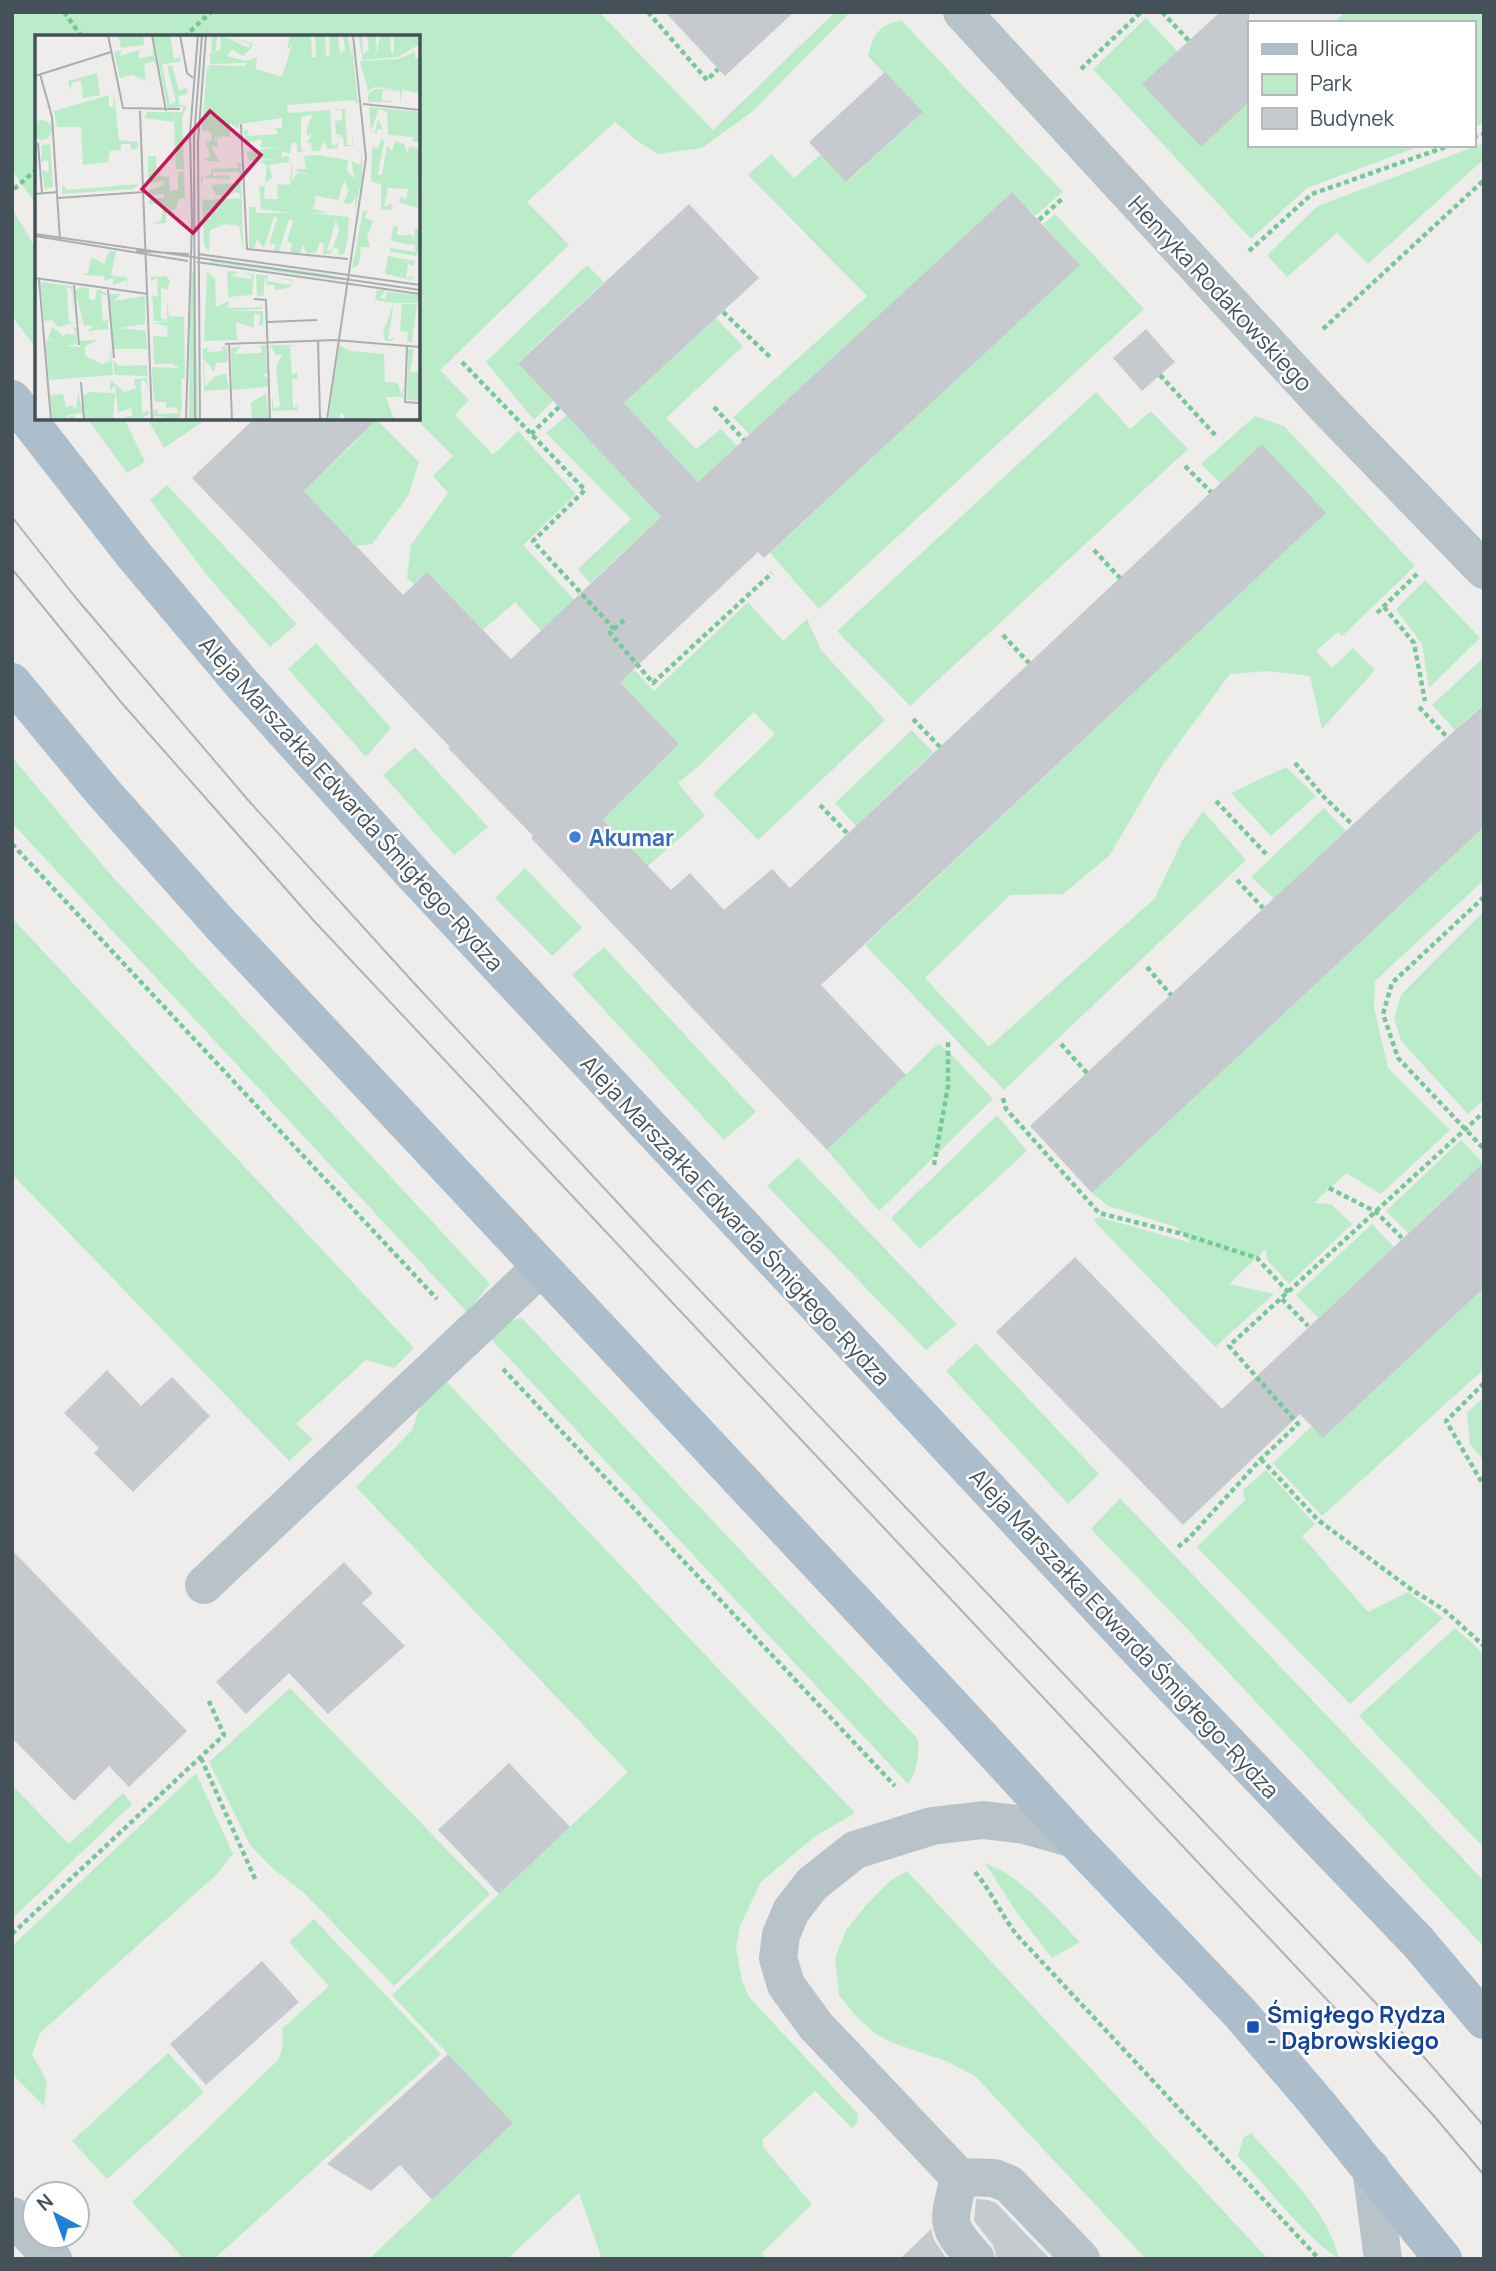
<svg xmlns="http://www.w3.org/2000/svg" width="1496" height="2271" viewBox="0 0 1496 2271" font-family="Manrope,sans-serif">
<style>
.green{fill:#bbecc9}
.building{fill:#c6cacf}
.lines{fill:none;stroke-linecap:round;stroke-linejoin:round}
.path{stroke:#75c897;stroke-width:4.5;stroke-dasharray:5 3.5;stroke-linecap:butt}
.minor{stroke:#b8c2c9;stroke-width:38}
.major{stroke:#acbecb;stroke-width:38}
.tram{stroke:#afb2b6;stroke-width:2}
.shop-dot{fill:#3f7fe0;stroke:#fff;stroke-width:2.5}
.transit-dot{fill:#1a4fb4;stroke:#fff;stroke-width:2.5}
.labels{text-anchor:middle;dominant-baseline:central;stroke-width:5;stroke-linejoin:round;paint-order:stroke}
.street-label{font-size:23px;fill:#455159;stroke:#fff}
.shop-label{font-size:23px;font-weight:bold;fill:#366cbe;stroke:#fff;text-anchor:start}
.transit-label{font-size:23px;font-weight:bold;fill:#164399;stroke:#fff;text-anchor:start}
.inset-road{fill:none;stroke:#abaeb1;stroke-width:2}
.view{fill:#c2185b;fill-opacity:0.15;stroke:#c2185b;stroke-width:3.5}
.inset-edge{fill:none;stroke:#455159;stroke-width:3.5}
</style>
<rect width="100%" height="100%" fill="#efecec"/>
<!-- green -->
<path class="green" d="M12 12H599L713 130 835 12H850L752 112 702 148 658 154 636 140 615 122 527 202 569 245 440 370 469 400 455 415 493 455 518 431 576 494 523 545 602 629 599 632 654 691 748 602 783 641 807 619 821 650 885 720 758 840 713 794 775 734 754 712 700 765 678 783 705 816 600 908 571 881 619 835 579 793 646 753 658 765 679 744 558 616 541 631 515 602 483 630 427 572 414 584 407 578 411 545 448 493 433 476 453 456 415 418H418V37H37V206L12 170Z
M1345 12H1484V123L1473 127V23H1334Z
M1146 18 1178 52 1201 146 1249 102V145H1423L1307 188 1251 239 1093 69Z
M901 20 1063 192 1035 216 1012 192 750 435 733 417 867 296 748 175 771 154 794 178 821 154 847 182 922 113 868 56C873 35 879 25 901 20Z
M1484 143V159L1368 264 1337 233 1287 277 1267 255 1318 206Z
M12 209 37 250V350L12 316Z
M1055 214 1144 309 819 609 770 553 1079 265 1043 224Z
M587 265 604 282 518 362 553 401 534 420 486 362Z
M716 318 743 346 666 418 696 449 721 429 737 446 698 482 624 403Z
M1096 392 1130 429 1151 411 1188 449 910 706 837 631Z
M567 415 661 517 590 583 578 569 631 519 546 433Z
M1255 416 1284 426 1415 566 1342 636 1338 632 1316 651 1332 668 1353 648 1375 670 1322 729 1310 676 1268 671 1230 674 1164 763 1109 856 1063 894 1010 895 925 978 989 1047 1155 898 1182 841 1203 811 1246 860 1004 1090 865 945 1325 513 1262 445 1220 483 1201 464Z
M87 418H124L145 462 127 473Z
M147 418H208L164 448Z
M376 419 419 462 408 496 372 544 357 546 304 491 354 443Z
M167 485 297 624 270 647 210 579 150 500Z
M1425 580 1480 638 1429 688 1422 644 1396 609Z
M316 643 391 728 366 757 288 669Z
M1484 657V704L1455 730 1432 705Z
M912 730 933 752 856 826 835 803Z
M415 747 488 827 454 855 383 775Z
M12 757 111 875 490 1284 467 1312 12 823Z
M1286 767 1316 796 1271 836 1231 793Z
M1324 808 1346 831 1274 899 1251 877Z
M1484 827V880L1375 981 1374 1007 1388 1068 1450 1130 1381 1194 1346 1173 1314 1203 1331 1204 1352 1224 1289 1284 1267 1260 1266 1249 1229 1284 1274 1294 1215 1347 1093 1220 1099 1217 1191 1243 1176 1227 1108 1206 1092 1193Z
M525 868 582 928 552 956 495 898Z
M1484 911V1100L1468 1114 1401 1041 1394 1018 1401 995Z
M12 918 414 1348 394 1368 366 1360 296 1424 313 1439 289 1461 12 1174Z
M604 947 756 1112 724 1140 572 975Z
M938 1044 948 1051 993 1099 879 1211 827 1150Z
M997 1115 1027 1151 920 1249 891 1218Z
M1461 1140 1483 1163 1408 1233 1386 1211Z
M798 1158 957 1324 926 1350 767 1186Z
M1372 1224 1394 1247 1318 1318 1296 1295Z
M1484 1288V1369L1322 1516 1273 1463 1312 1426 1323 1438Z
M522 1318 918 1739C919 1756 918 1769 908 1784L488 1336 508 1321Z
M976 1343 1099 1474 1068 1504 946 1371Z
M444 1379 855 1813 814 1837 761 1882 740 1926 736 1949 742 1981 749 1997 858 2114 857 2123 852 2128 815 2091 763 2139V2147L812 2204 762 2253 766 2259H602L579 2193 507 2259H369L513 2123 392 1995 628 1772 356 1487 412 1430 422 1401Z
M1484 1398V1461L1470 1444 1467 1412Z
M1266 1470 1315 1524 1302 1536 1368 1612 1408 1592 1443 1618 1350 1704 1197 1547 1245 1500 1243 1490Z
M1120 1498 1484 1881V1947L1215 1658 1091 1529Z
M1455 1628 1484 1654V1848L1359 1716Z
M290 1688 490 1894 394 1986 303 1892 271 1867 250 1845 209 1762Z
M196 1773 233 1854 216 1875 40 2033 32 2054 47 2082 44 2106 12 2074V1946Z
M12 1785 69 1844 123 1793 132 1804 12 1919Z
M985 1863C1023 1877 1052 1914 1080 1942L1052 1958 1017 1913Z
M907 1871 1268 2259H1146L975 2076 946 2061 893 2043 876 2034 856 2016 839 1995 835 1958 846 1930 868 1903 890 1881Z
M314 1919 441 2054 214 2259H184L132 2202 279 2059 283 2044 282 2029 329 1986 289 1942Z
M168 2053 204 2092 107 2179 72 2141Z
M1251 2133C1282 2169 1329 2211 1339 2259 1305 2237 1266 2186 1238 2156L1243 2138Z"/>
<!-- building -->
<path class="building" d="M665 12H794L725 76Z
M1220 12H1249V102L1201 147 1142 84Z
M885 72 923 112 846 182 809 142Z
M1012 192 1080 265 764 558 758 552 620 682 679 744 603 819 671 890 690 873 724 910 772 869 790 888 1262 444 1326 513 821 985 906 1075 827 1150 531 838 533 836 448 748 450 747 192 478 255 418H378L304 491 403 595 427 572 511 659 661 517 518 363 689 204 759 278 624 403 698 482Z
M1146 329 1175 362 1142 391 1113 358Z
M1484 705V827L1092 1193 1030 1126 1437 746Z
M1484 1162V1288L1323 1438 1300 1414 1183 1525 996 1332 1075 1257 1222 1409Z
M107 1370 141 1406 172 1377 210 1416 133 1492 94 1453 99 1448 64 1413Z
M12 1550 187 1731 129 1787 109 1766 74 1801 12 1738Z
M344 1562 373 1593 362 1603 405 1646 328 1714 289 1673 246 1714 216 1682Z
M509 1763 570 1827 499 1894 438 1830Z
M262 1961 299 2002 206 2085 170 2044Z
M448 2054 513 2123 432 2200 400 2165 371 2191 327 2164Z
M976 2199 989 2200 996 2203 1050 2259H997L993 2245 974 2221Z
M931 2229 934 2240 947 2259H900Z"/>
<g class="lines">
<!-- path -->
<path class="path" d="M64 12 82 37
M648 12 707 80 718 69
M1162 12 1189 41
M184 37 211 12
M1081 69 1141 12
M1473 137 1484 134
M14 189 37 169
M1039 220 1064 197
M1249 251 1312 194 1451 145
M723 312 770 357
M1323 329 1484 180
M462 362 585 490 533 541 614 629
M1160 375 1216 436
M714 407 744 440
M531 434 559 407
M1185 466 1211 492
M1094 550 1120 578
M1384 607 1414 643 1425 701
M1377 613 1418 573
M624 620 610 633 653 683 772 573
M1003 635 1029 663
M1419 707 1447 737
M913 719 940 747
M1295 763 1324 797 1353 825
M1216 801 1266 854
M820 805 847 833
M12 844 437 1299
M1237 880 1263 908
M1484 897 1392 983 1383 1014 1398 1058 1484 1149
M1147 967 1171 995
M1061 1044 1087 1073
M1003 1098 1006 1109 1099 1213 1183 1234 1257 1258 1289 1293
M934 1165 948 1086V1041
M1329 1188 1376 1212 1402 1238
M1282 1299 1308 1326
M503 1369 895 1786
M1484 1383 1446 1421 1484 1486
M1261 1459 1318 1520 1412 1590 1443 1609 1484 1646
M1178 1547 1189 1538 1261 1459 1298 1424 1229 1346 1484 1112
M201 1758 256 1881
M975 1872C991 1891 1001 1914 1016 1934L1319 2259
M12 1934 224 1735 208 1699"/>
<!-- minor -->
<path class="minor" d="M962 12 1328 409 1484 570
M204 1585 540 1268
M1074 1839 1025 1825 983 1820 932 1826 855 1850 812 1884 791 1911 781 1935 778 1958 786 1985 816 2026 959 2177 994 2178 1009 2184 1081 2259
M1371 2168 1383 2259
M959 2177C949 2223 943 2223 976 2259
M12 2216 53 2259"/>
<!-- major -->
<path class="major" d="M12 399 133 554 243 685 413 874 1168 1681 1418 1942 1484 2020
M12 682 103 792 221 925 953 1707 1074 1839 1239 2012 1317 2103 1443 2259"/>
<!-- tram -->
<path class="tram" d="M12 517 76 598 248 800 413 982 655 1243 1388 2016 1484 2126
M12 569 120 701 315 922 1361 2036 1434 2116 1484 2175"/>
</g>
<!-- markers -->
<circle class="shop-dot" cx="575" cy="837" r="7"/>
<rect class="transit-dot" x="1246" y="2020" width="14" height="14" rx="3.5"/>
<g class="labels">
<!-- street labels -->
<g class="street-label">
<text transform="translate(1221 293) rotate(47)">Henryka Rodakowskiego</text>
<text transform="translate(352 803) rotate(48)">Aleja Marszałka Edwarda Śmigłego-Rydza</text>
<text transform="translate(736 1220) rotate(47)">Aleja Marszałka Edwarda Śmigłego-Rydza</text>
<text transform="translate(1125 1633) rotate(47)">Aleja Marszałka Edwarda Śmigłego-Rydza</text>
</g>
<!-- shop labels -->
<g class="shop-label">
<text x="589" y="837">Akumar</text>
</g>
<!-- transit labels -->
<g class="transit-label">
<text x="1267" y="2014">Śmigłego Rydza<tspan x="1267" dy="26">- Dąbrowskiego</tspan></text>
</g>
</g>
<!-- overview -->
<g transform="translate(35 35)">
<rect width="385" height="385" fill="#efecec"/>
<path d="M83 0H108L109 10 86 13ZM118 0H135L139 25 146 21 145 27 127 29 135 70 141 66 132 31 137 30 144 56 152 53V59L143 61 145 70 152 71 147 82 149 134H141L139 87 109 83 112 77H139V85L140 77H148V71L133 75ZM177 0H182L181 16H185L186 0 214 13 215 9 200 4 217 8 216 13 208 21 197 14 192 21 211 26 222 22 221 34 247 42 257 10 252 15 255 0H276L277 22H281L280 0H290L291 21 295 20 294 0H303L305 19 310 15 308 0H312L317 21 316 0 323 70 319 65 252 70 253 78 310 74 312 110H317V99L318 111H309L308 102 303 101 307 100 301 99 300 86 307 85V75H295L297 111 303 108V113L293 114 288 106 285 116H277L276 108H272L277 98 272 101V92L278 80 266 82V116H271L262 118V108L257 107 255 119 247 116 246 122 254 121V127L234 130 237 142 230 149 232 131 224 126 242 123 214 126 210 111 212 117 243 112H225L227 104 210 108 209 95H213L212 101 243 99 240 93H247V83L204 89V93L195 89V101H204L205 95V101L179 102 180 107 181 103 187 102 182 104V113L176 110 184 127 168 125 176 121 171 108 177 105 176 98 167 95 172 30 173 37 174 30 210 31 211 28 175 29V18H182L176 17ZM323 0H327L328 19 334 15 332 0H341L342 19 345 0H355L356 18H359V0H385V9L363 22 328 25ZM117 12 122 32 119 26 109 29 111 46 98 40 85 43 79 17 86 15 85 21 105 15 103 23 117 21 116 13 118 23ZM380 17V23L385 22V58L367 55 365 68V56L348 55 347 65 360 67H333V59L340 54 367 55 340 52 333 56 325 26 363 24ZM62 38 65 60 48 63 46 46 37 48 35 55 33 46ZM79 59 84 105 103 107V113L96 115 95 109H86V115L75 116 73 127 48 130 46 92H22L19 76 74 60V72H78ZM334 72 385 77V108L377 106 379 102 353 100 352 77 344 74 336 96 340 97 343 84 348 95 343 94 342 98 336 97ZM-3 95a10 10 0 1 1 20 0a10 10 0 1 1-20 0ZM346 104 354 107 349 106 343 140H347L352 110 357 116 360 106 369 109 372 119 374 111 385 114 382 173 364 167 365 161 371 165 373 154 353 153 349 171 357 169 356 175 346 174V149L336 147 337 112 343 113ZM15 109 18 152 10 154 7 135 14 137 13 125 6 127 7 110ZM327 114V142L319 180 321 163 315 169 308 168 314 155 309 146 303 165 281 161 278 174 295 178H276L314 182 312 204 318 183 309 219 303 220 304 212 297 214 304 196 301 185 292 216 298 215 295 219H288L289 209 285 207 281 217 272 219 268 210 265 219H255L257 209 252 206 258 186 254 184 244 217 239 215 241 208 234 210 242 183 239 182 229 213 222 204 219 214 214 213V172H221V178H255L226 174 224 152 230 151 229 164H243L242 149 255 150 257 121V146L262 138 282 141 262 137 261 121 262 134H271L269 121 283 120 313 125 312 135 320 144 316 126 325 130 324 143ZM113 121H121L122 141 134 142 135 155H143V137L149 136 150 163 143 164 141 174 131 177V188L115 189 126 186 129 169H114V164L129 163V159L114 160V155L129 150 128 146 113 149ZM202 127 206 129 208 215 204 191 190 189 175 195 174 217 169 210 167 161 169 165 206 163 203 157 192 160 191 153V160H181L176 150 205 148V144L204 137H178V141L193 140 196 144 168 143 166 150V139L168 143 176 139V134L204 133ZM27 149 32 155 104 149 98 154 27 159ZM328 176H332L330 183 338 186 332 202 335 212H326L324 229 317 234ZM363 191 362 200H377L379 205 380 194H385V209L381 221 355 217V213L381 217 379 210 356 206 358 192ZM74 216H81L76 240 92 243 91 253V245L78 250V243L70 246 69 241 46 240 53 238 56 222 69 229ZM353 221 380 226 379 231 373 229 371 243 378 241 377 245 350 239ZM175 224 292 239 304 245 175 227ZM155 236 159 237 160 251 163 385H154ZM192 236 204 237 195 241 216 244 217 240 205 237 219 239 217 260 193 262ZM172 237 180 243 181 272 194 266 192 273 226 272 227 265V274L192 276H228V290L224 291 225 280 219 278V293L201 287 202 305 169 306ZM221 239 233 241 231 246 256 250V246L235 241 257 245 256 252 240 255V250H232L229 242V260L222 262ZM131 241 135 246 132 255 126 253V283L132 285V266L134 281 149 282 150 343 146 344 147 371 144 385 120 381 119 385 118 374 120 378V374H123L122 379 144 378 141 372 131 373V367H120L118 356 117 332 144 333 138 329H119L118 301 133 302 132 291 118 288 136 286H119L117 260 123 262 122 243 116 246V242ZM6 247 37 251 40 283 36 253H32L34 287H40L23 292 17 285 9 286ZM45 252 54 253V264L60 265 62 254 71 257 66 256 71 258V261L66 259 68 287 73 284V294L52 296 59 290 49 291 47 283 43 291 47 282 40 256ZM342 255H351L345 263 350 264 352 257 385 260V268H359L353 305 359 303 358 306H350L348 297 359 268 340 265ZM74 259H86L79 266 110 261V289L85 293 111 296 112 314H79ZM367 269H382L377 306 382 307H372L373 297 365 296ZM38 291 41 293 42 309 30 311 45 312 44 306 62 305 50 312V321L67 329 75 326V310L78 340 14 345 11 310 12 305 22 304H13L17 292 30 302V299L40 300ZM225 310H231L232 338 227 340 233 343 232 352 197 355 196 313 206 311 199 319 227 318ZM235 310H261L255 311 257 340 262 337V344H257L258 373 263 371 262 375 237 376V361L239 374 245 371 241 333 247 320H241L236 311V324ZM304 310 315 316 349 319 350 347 363 348 366 360 369 348 368 362H351L359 385H311L307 377 303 385H294ZM173 312 172 317 188 316 186 312 191 311 193 323 192 327 181 328 179 337 169 324 170 352 179 342 191 338 194 354 169 356 168 314ZM373 314H379L375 337H385V366L372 365ZM77 324 84 331 112 330 113 341 80 340ZM112 343 113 360 111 347 106 345 107 379 113 375 114 379 106 384 87 382 97 381V373L83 377 80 350 75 356V345L90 357 101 353 99 344ZM233 356 234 385H217L216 368 231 358 232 375ZM54 357 80 358 78 385H50L48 360ZM43 358 48 378 32 380V383L40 380V385H17L15 360 28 359 31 372 37 370 41 375Z" fill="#bbecc9"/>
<path class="inset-road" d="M73 0 88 73 145 74M117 0 131 76M145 0 152 38 158 43M5 39 17 82 25 205M0 41 76 17M328 69 385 75M105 76 117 385M206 89 212 214 313 224M3 108 7 158M0 159 23 157M23 163 109 157M0 199 385 255M0 201 153 226M101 216 154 219M163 219 385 250M162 227 385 259M0 243 113 259M4 244 16 385M39 250 44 310M73 255 79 323M219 264 231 265 235 385M232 287 282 285M283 305 285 383 291 385M190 309 300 305 385 312M194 309 197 385M372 311 370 367 385 368M46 347 49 385M151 385 157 187 155 98 163 0M160 385 159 103 167 0M165 385 163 106 171 0M292 385 331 123 318 0"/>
<path class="view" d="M175 76 226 120 158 198 107 154Z"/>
<rect width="385" height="385" class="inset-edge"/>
</g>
<!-- border -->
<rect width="1496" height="2271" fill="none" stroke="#455159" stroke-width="28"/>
<!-- legend -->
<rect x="1248" y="21" width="228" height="126" fill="#ffffff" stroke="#b5b9bd" stroke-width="2"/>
<rect x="1262" y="44" width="35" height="10" fill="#acbecb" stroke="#b5b9bd" stroke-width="2"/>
<text x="1310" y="56" font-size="21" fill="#455159">Ulica</text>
<rect x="1262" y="74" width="35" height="21" fill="#bbecc9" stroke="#b5b9bd" stroke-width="2"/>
<text x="1310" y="91" font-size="21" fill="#455159">Park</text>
<rect x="1262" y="108" width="35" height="21" fill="#c6cacf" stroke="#b5b9bd" stroke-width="2"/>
<text x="1310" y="126" font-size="21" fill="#455159">Budynek</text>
<!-- north arrow -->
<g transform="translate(56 2215) rotate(319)"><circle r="33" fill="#ffffff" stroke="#b5b9bd" stroke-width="2"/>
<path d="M0-5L12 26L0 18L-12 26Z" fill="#2080d5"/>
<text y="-10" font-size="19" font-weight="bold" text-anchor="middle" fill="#455159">N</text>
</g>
</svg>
